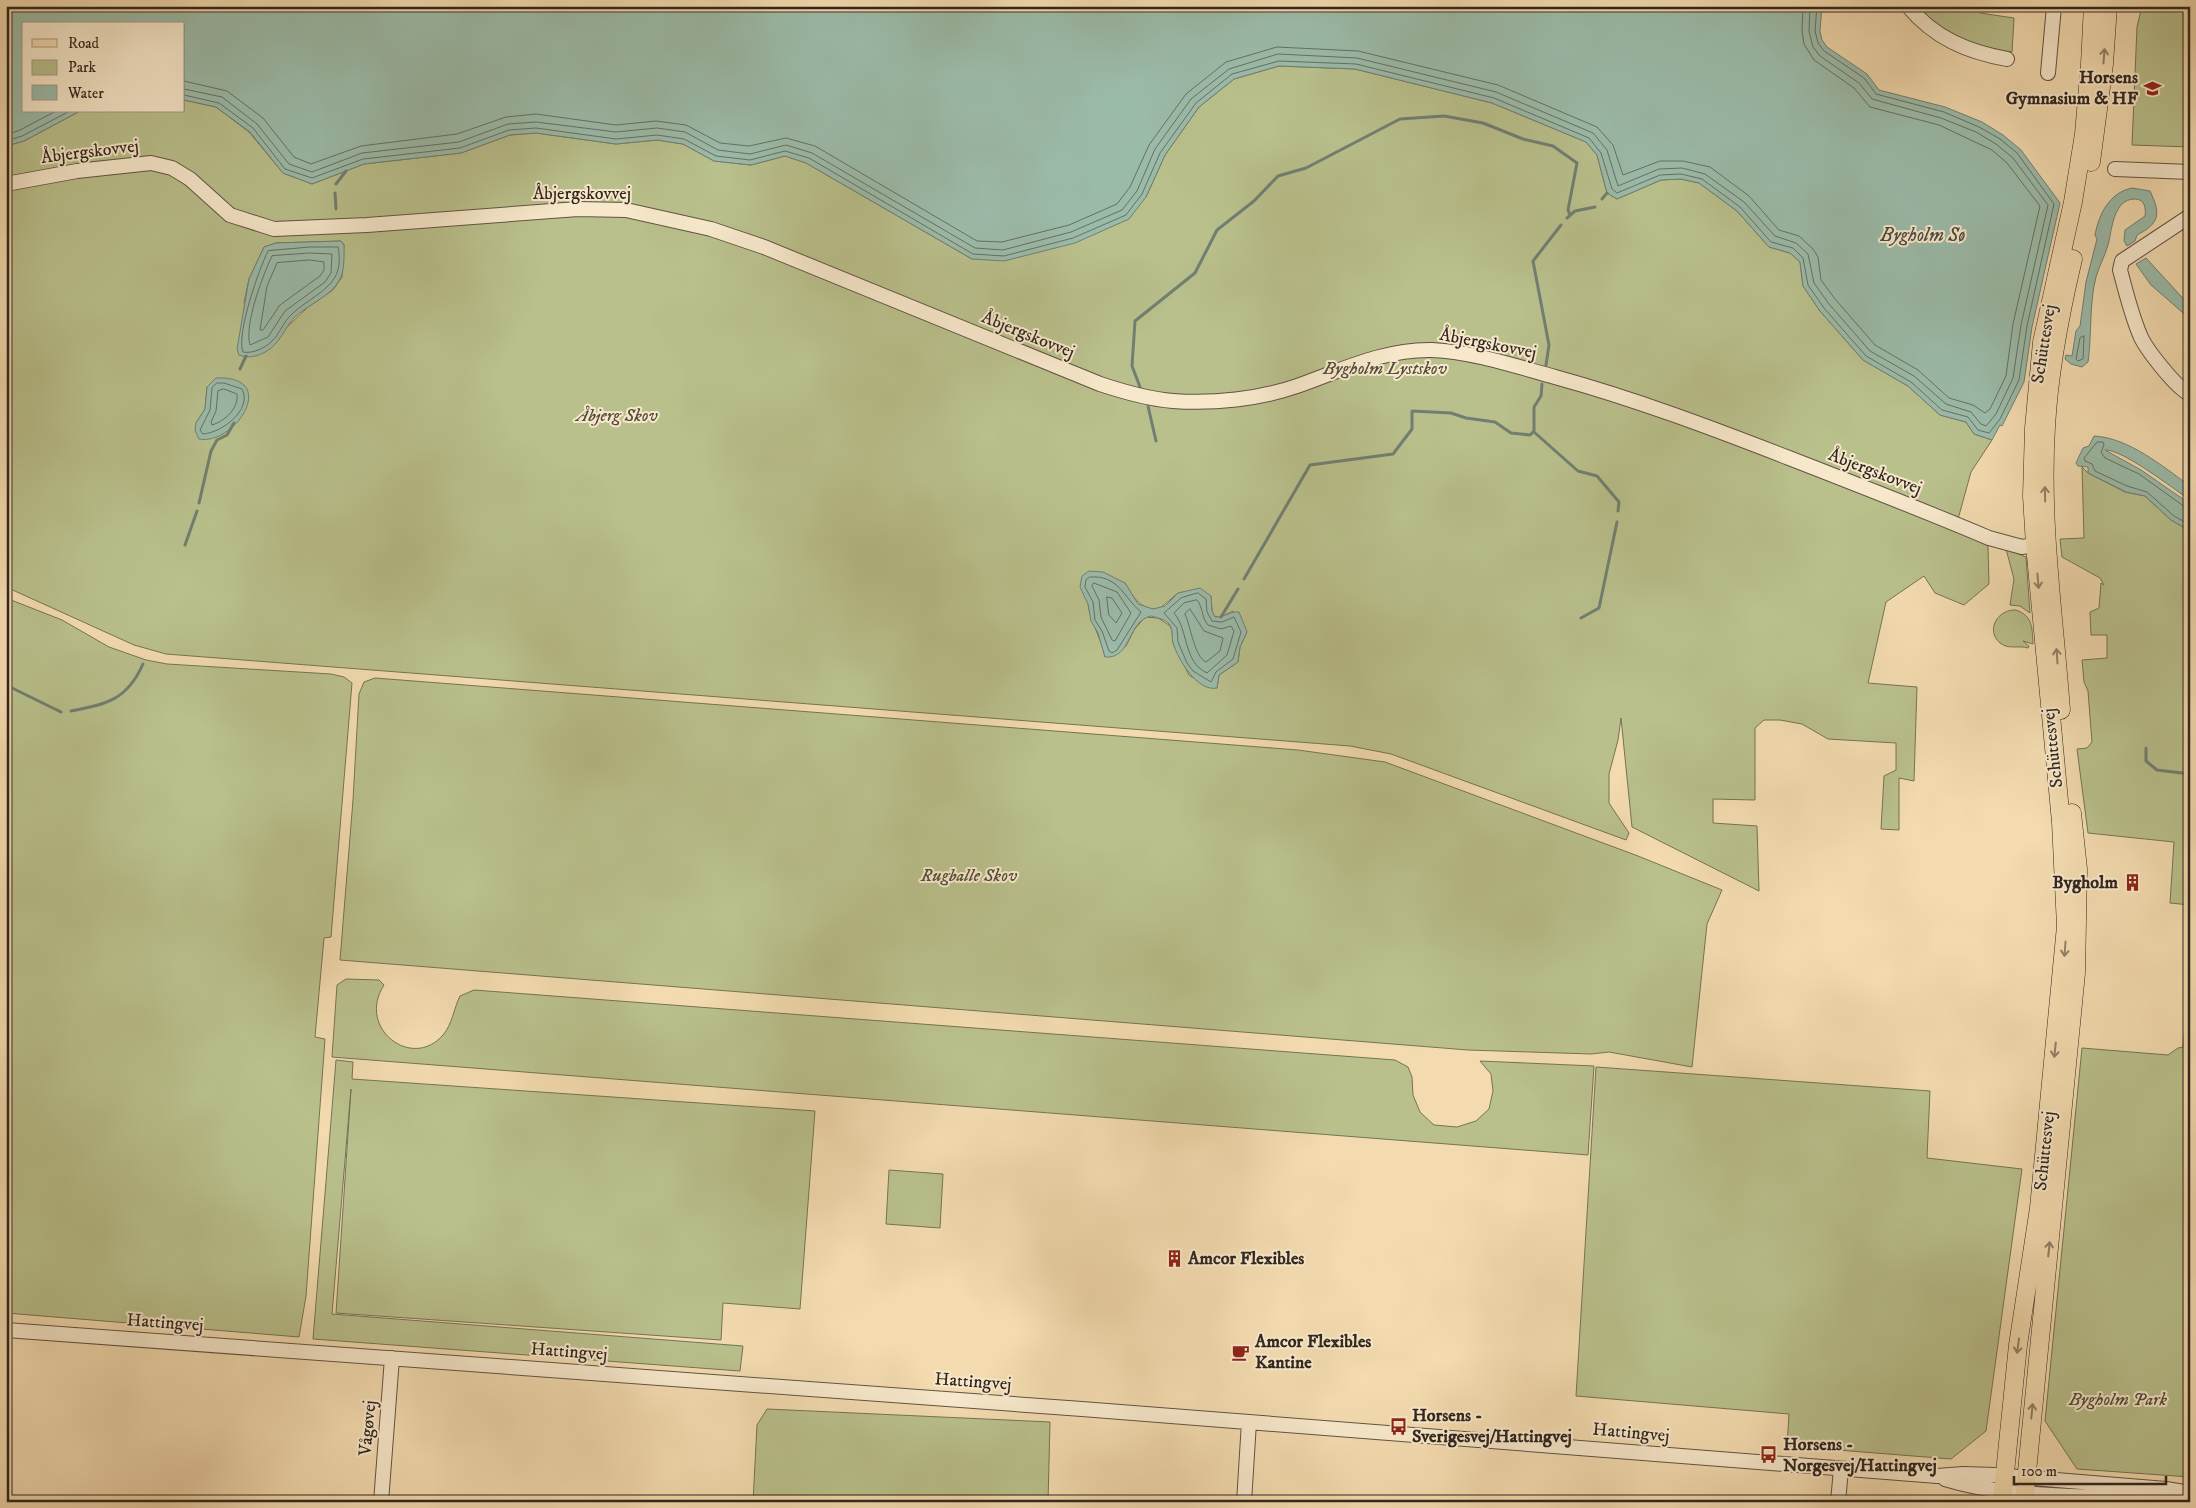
<svg xmlns="http://www.w3.org/2000/svg" width="2196" height="1508" viewBox="0 0 2196 1508" font-family="'IM FELL DW Pica',serif">
<style>
.green{fill:#b9c08c;stroke:#757356;fill-rule:evenodd}
.water{fill:#9bbba9;stroke:#717f72}
.lines{fill:none;stroke-linecap:round;stroke-linejoin:round}
.shore{stroke:#667064;stroke-width:1}
.stream{stroke:#717f72;stroke-width:3}
.minor-casing{stroke:#625343;stroke-width:16}
.major-casing{stroke:#31261f;stroke-width:19}
.minor{stroke:#f7e8cb;stroke-width:14}
.major{stroke:#f3dbaf;stroke-width:18}
.oneway{stroke:#928067}
.labels{text-anchor:middle;dominant-baseline:central;stroke-width:4;stroke-linejoin:round;paint-order:stroke}
.poi-label{font-size:18px;font-weight:bold;fill:#31261f;stroke:#f7e8cb;text-anchor:start}
.street-label{font-size:18px;fill:#31261f;stroke:#f7e8cb}
.park-label{font-size:18px;font-style:italic;fill:#534c3a;stroke:#f7e8cb}
.water-label{font-size:19px;font-style:italic;fill:#4c4b42;stroke:#f7e8cb}
</style>
<rect width="100%" height="100%" fill="#f3dbaf"/>
<filter id="stains"><feTurbulence type="fractalNoise" baseFrequency=".004" numOctaves="4"/><feColorMatrix values="0 0 0 0 .2 0 0 0 0 .09 0 0 0 0 .02 0 0 0 .5 -.17"/></filter>
<radialGradient id="worn" r=".72"><stop offset=".6" stop-color="#630" stop-opacity="0"/><stop offset="1" stop-color="#630" stop-opacity=".3"/></radialGradient>
<!-- green -->
<path class="green" d="M1917 6H1969L1980 13 2014 18 2012 52C1973 46 1944 34 1917 6Z
M2142 6H2190V147L2132 145 2137 27Z
M1279 66 1355 69 1492 103 1586 142 1597 155 1607 193 1617 199 1661 180 1681 179 1699 183 1737 211 1769 247 1790 253 1800 262 1803 286 1820 311 1863 360 1908 386 1940 415 1966 422 1974 434 1992 440 1971 472 1955 530 1988 546 1989 584 1964 605 1935 593 1924 576 1886 602 1868 683 1917 687 1914 781 1899 778V830L1881 829 1884 776 1896 770V743L1828 739 1802 724 1780 720H1764L1755 728V800L1713 799V823L1757 826 1759 891 1632 827 1621 718 1618 740 1609 774V803L1629 833 1626 840 1391 754 1350 746 166 654 134 645 6 587V146L24 141 80 111H184V100L216 107 249 132 283 173 312 184 364 164 461 153 510 135 536 133 616 144 657 140 683 144 714 161 751 165 785 156 806 163 972 259 1146 197 1165 155 1199 107 1234 79ZM341 241 344 245 342 277 333 290 308 307 285 329 244 303 249 279 264 247 276 243ZM207 387 234 425 214 437 196 423 205 409ZM1125 583C1134 598 1140 610 1159 609L1178 593 1211 596 1212 611 1215 617H1221L1233 611 1247 632 1240 647 1238 662 1219 675 1217 688 1202 683 1189 675 1173 643 1172 630 1169 625 1158 618 1145 617 1134 630 1126 646 1105 657C1101 638 1091 623 1088 604Z
M2082 467 2088 473 2125 492 2145 496 2171 520 2190 531V905L2170 903 2174 842 2088 833 2077 749 2087 748 2092 742 2088 691 2084 682 2082 660 2107 658V635H2091L2090 612 2099 608 2101 583 2104 585 2100 578 2062 557 2060 539 2084 538Z
M2006 549 2026 557 2030 613 2020 606 2010 605 2014 579Z
M6 598 62 620 109 647 146 660 167 664 331 674 344 677 352 683 331 937 324 938 315 1037 325 1039 306 1296 299 1337 6 1313Z
M2016 610C2033 616 2032 628 2033 644L2023 641 2029 646 2028 648C2019 645 2009 650 2000 643 1985 630 1998 609 2016 610Z
M375 678 1298 750 1385 762 1638 856 1722 890 1707 924 1692 1067 1609 1052 1591 1054 1468 1050 340 960 353 800 359 694 364 682Z
M346 979 379 980 384 985C356 1028 412 1071 443 1035 452 1025 454 1008 460 996L474 990 1395 1060 1408 1067 1412 1077 1413 1095 1420 1112 1434 1125 1457 1127 1476 1121 1489 1109 1493 1091 1491 1074 1480 1061 1594 1066 1588 1155 332 1057 337 985Z
M2185 1027 2190 1028V1477L2077 1469 2045 1421 2082 1048 2168 1055 2178 1048 2183 1047Z
M336 1060 353 1062 352 1079 815 1111 800 1309 723 1303 721 1340 336 1313 351 1089 332 1314 743 1346 740 1371 313 1339Z
M1596 1067 1930 1091 1927 1158 2022 1169 1986 1431 1951 1459 1787 1446 1789 1414 1576 1396Z
M889 1170 943 1174 940 1228 886 1224Z
M767 1409 1050 1422 1048 1502H753L757 1425Z"/>
<!-- water -->
<path class="water" d="M6 6H1822L1820 31 1822 40 1827 47 1867 74 1879 90 1945 107 1982 122 2003 135 2021 150 2060 203 2032 327 2024 382 2002 426 2000 425 1992 440 1974 434 1966 422 1940 415 1908 386 1863 360 1820 311 1803 286 1800 262 1790 253 1769 247 1737 211 1699 183 1681 179 1661 180 1617 199 1607 193 1597 155 1586 142 1492 103 1355 69 1279 66 1234 79 1199 107 1165 155 1146 197 1129 219 1075 243 1004 261 972 259 806 163 785 156 751 165 714 161 683 144 657 140 616 144 536 133 510 135 461 153 364 164 312 184 283 173 250 132 216 107 184 100V24H24V111H80L24 141 6 146Z
M2132 188 2150 191C2161 214 2160 223 2137 235L2135 241 2127 246 2124 241 2125 230 2145 216C2146 209 2145 199 2135 199 2113 199 2112 230 2108 245 2105 256 2099 266 2096 277 2089 304 2092 334 2088 362L2082 367 2071 364 2065 359 2066 355 2072 356 2076 331 2080 326 2086 282 2097 239 2095 235C2099 214 2109 193 2132 188Z
M341 241 344 245C344 255 345 269 340 279 331 297 308 304 294 318 284 329 280 343 267 351 259 356 248 359 239 355L237 349 249 279 264 247 276 243Z
M2146 258 2190 306V319L2151 285 2136 264Z
M216 378C281 375 235 446 199 439L195 430 196 423 205 409 207 387Z
M2094 436C2129 438 2162 466 2190 486V500C2174 489 2122 449 2105 450L2141 470 2190 504V531L2171 520 2145 496 2126 492 2088 473V467L2078 466 2076 463 2083 448 2089 446Z
M1089 571 1103 572 1125 583 1138 604 1153 609 1165 606 1178 593 1200 588 1211 596 1212 611 1215 617C1224 618 1230 611 1239 612L1247 632 1240 647 1238 662 1219 675 1217 688C1197 692 1178 659 1173 643 1171 637 1174 630 1169 624 1165 619 1158 618 1151 616 1127 621 1132 659 1105 657L1098 633 1091 621 1088 604 1080 587 1082 576Z"/>
<g class="lines">
<!-- shore -->
<path class="shore" d="M184 81 227 91 263 118 294 157 311 164 361 146 457 134 506 117 536 114 616 125 656 121 686 125 720 143 749 146 786 138 815 146 977 241 1002 242 1069 225 1117 204 1130 187 1149 145 1186 94 1226 62 1277 47 1358 51 1498 85 1597 127 1613 145 1623 175 1660 161H1683L1710 167 1749 196 1779 230 1799 236 1813 249 1818 257 1821 280 1835 299 1875 345 1918 370 1949 398 1973 405 1985 413 1990 409 2006 376 2013 324 2040 206 2007 163 1992 150 1939 125 1870 107 1854 88 1814 60 1804 44 1802 31 1803 6
M184 89 222 97 257 124 289 164 312 172 362 153 459 142 508 124 536 122 616 132 657 128 685 132 718 150 750 154 786 145 812 153 975 248 1003 250 1071 232 1122 210 1137 191 1155 149 1191 99 1229 69 1278 54 1357 58 1496 92 1593 133 1607 150 1618 186 1659 169 1682 168 1705 174 1744 202 1775 236 1796 243 1808 254 1814 283 1829 304 1870 351 1914 376 1946 404 1971 412 1981 424 1986 426 1996 414 2013 378 2021 325 2048 205 2013 158 1996 144 1976 132 1941 118 1872 99 1859 83 1820 56 1813 47 1809 31 1810 6
M184 95 219 103 253 128 285 169 312 178 363 159 460 148 509 130 536 128 616 139 657 135 684 139 716 156 750 160 785 151 809 158 973 254 1004 256 1073 238 1126 215 1142 194 1160 153 1196 103 1232 74 1279 61 1356 64 1494 98 1589 138 1601 153 1612 189 1617 193 1660 175 1681 174 1702 179 1740 207 1771 242 1793 248 1803 258 1808 285 1824 308 1866 356 1911 382 1942 410 1968 417 1978 430 1989 433 2000 419 2019 380 2027 326 2054 204 2017 153 2000 139 1979 127 1944 112 1876 94 1864 78 1824 51 1818 43 1815 31 1817 6
M6 135 20 130 56 111
M6 141 22 136 70 111
M310 247H338C340 256 340 269 335 277 328 291 304 302 292 314 283 322 280 334 271 342 265 348 252 354 243 352 236 334 259 269 268 251Z
M310 253 332 254 331 273 325 282 285 311 268 337 250 345C244 324 263 275 272 256Z
M310 260 324 262V270L320 276 280 305 263 330H260L267 286 277 263Z
M2084 336 2083 359 2078 361 2076 359 2080 338Z
M217 383H224L242 389C253 410 221 433 203 434L200 430 210 410 212 388Z
M224 389 237 394C239 408 225 421 212 425L211 422 216 411 218 391Z
M2190 508 2185 507 2139 474 2105 458 2101 452 2104 445 2103 442H2097L2084 458 2085 461 2092 464 2095 471 2127 486 2147 492 2174 516 2190 525
M1090 577C1119 575 1123 597 1141 612L1117 650 1112 653 1109 651 1102 631 1095 620 1093 602 1085 587 1086 580Z
M1094 583 1117 592 1131 613 1115 641 1112 640 1101 617 1099 600 1092 586Z
M1198 593 1206 599 1207 612 1212 621 1222 622 1234 617 1241 632 1233 659 1216 672 1211 682 1193 671 1187 663 1178 642 1177 628 1164 613 1181 598Z
M1107 597 1112 598 1122 613 1116 623 1109 615Z
M1197 600C1203 606 1201 617 1208 625L1221 629 1231 626 1234 631 1227 655 1207 673C1183 662 1189 631 1174 613L1184 603Z
M1190 609 1204 631 1223 638 1220 651 1206 662C1194 656 1191 627 1185 614Z"/>
<!-- stream -->
<path class="stream" d="M336 184 346 171
M335 193 336 209
M1602 199 1607 193
M1567 218 1575 211 1595 207
M1546 365 1549 345 1533 261 1561 225
M240 369 246 356
M1140 387 1132 366 1135 321 1195 273 1217 230 1254 201 1278 176 1306 168 1400 119 1444 116 1483 123 1523 139 1553 146 1577 163 1568 210 1570 215
M1148 406 1156 441
M1534 432 1578 471 1597 476 1619 502 1618 511
M199 503 211 451 217 440 227 435 234 423
M185 545 197 511
M1244 579 1310 465 1393 454 1412 429V411L1451 413 1466 418 1495 422 1511 433 1530 435 1534 431V407L1541 396 1542 384
M1221 617 1238 589
M1581 618 1599 608 1617 522
M6 685 61 712
M71 711C107 704 127 700 143 664
M2146 748V761L2157 770 2190 774"/>
<defs>
<path id="minor" d="M1908 6C1934 38 1968 52 2007 59
M2048 73 2054 6
M2115 169 2190 172
M6 184 77 171 151 163 172 168 190 179 230 215 274 229 367 225 578 209 626 210 711 229 764 247 1100 384C1124 392 1148 399 1173 401 1213 404 1260 399 1297 386 1342 370 1384 349 1432 350 1474 352 1515 366 1555 377 1635 399 1712 428 1789 458 1856 484 1923 510 1989 538L2022 547 2035 545
M2190 216 2122 261 2120 270C2126 292 2131 314 2140 335 2145 348 2177 389 2190 394
M6 1330 1082 1409 1937 1476 1963 1474 1995 1475 2166 1489 2190 1493
M1945 1479C1993 1494 2046 1495 2097 1497 2128 1499 2158 1502 2188 1496
M381 1502 392 1358
M1244 1502 1249 1422
M1838 1502 1841 1469"/>
<path id="major" d="M2091 162 2104 64 2108 6
M2061 710C2054 616 2040 521 2046 427 2049 370 2060 314 2073 259
M2002 1502 2018 1345 2039 1208 2066 926 2061 822 2035 545 2032 496 2034 428 2042 342 2073 202 2084 134 2090 64 2093 6
M2024 1502 2076 973 2078 869 2072 813"/>
</defs>
<!-- minor casing -->
<use href="#minor" class="minor-casing"/>
<!-- major casing -->
<use href="#major" class="major-casing"/>
<!-- minor -->
<use href="#minor" class="minor"/>
<!-- major -->
<use href="#major" class="major"/>
</g>
<!-- one-way arrows -->
<defs><path id="oneway-shaft" d="M-6 0H5M1.5-3L5.5 0L1.5 3" fill="none" stroke-width="1.6" stroke-linecap="round" stroke-linejoin="round" transform="scale(1.25)"/></defs>
<g class="oneway">
<use href="#oneway-shaft" transform="translate(2104 56) rotate(-86)"/>
<use href="#oneway-shaft" transform="translate(2045 494) rotate(-91)"/>
<use href="#oneway-shaft" transform="translate(2038 581) rotate(85)"/>
<use href="#oneway-shaft" transform="translate(2057 656) rotate(-94)"/>
<use href="#oneway-shaft" transform="translate(2065 949) rotate(94)"/>
<use href="#oneway-shaft" transform="translate(2055 1050) rotate(96)"/>
<use href="#oneway-shaft" transform="translate(2049 1249) rotate(-84)"/>
<use href="#oneway-shaft" transform="translate(2018 1346) rotate(98)"/>
<use href="#oneway-shaft" transform="translate(2032 1411) rotate(-84)"/>
</g>
<!-- icons -->
<defs>
<symbol id="university-bare" viewBox="-9 -9 18 18"><path d="M0-5L7-2L0 1L-7-2ZM-4 1L0 2.5L4 1V4Q0 6-4 4Z" fill="#8f2418" stroke="#f7e8cb" stroke-width="2.5" paint-order="stroke"/></symbol>
<symbol id="building-bare" viewBox="-9 -9 18 18"><path d="M-4-6H4V6H1V3H-1V6H-4ZM-2.5-4.3h1.7v1.8h-1.7ZM.8-4.3h1.7v1.8H.8ZM-2.5-1h1.7V.8h-1.7ZM.8-1h1.7V.8H.8Z" fill="#8f2418" stroke="#f7e8cb" stroke-width="2.5" paint-order="stroke"/></symbol>
<symbol id="cafe-bare" viewBox="-9 -9 18 18"><path d="M-5.5-4.5H6V0H3Q3 3.5 0 3.5H-2.5Q-5.5 3.5-5.5 0ZM3-3.2v2h1.7v-2ZM-6 4.5H4V6H-6Z" fill="#8f2418" stroke="#f7e8cb" stroke-width="2.5" paint-order="stroke"/></symbol>
<symbol id="bus-bare" viewBox="-9 -9 18 18"><path d="M-5-6H5V4H4V6H2V4H-2V6H-4V4H-5ZM-3.5-4V0h7V-4ZM-3.5 1.2v1.5H-2V1.2ZM2 1.2v1.5H3.5V1.2Z" fill="#8f2418" stroke="#f7e8cb" stroke-width="2.5" paint-order="stroke"/></symbol>
</defs>
<g fill-rule="evenodd">
<use href="#university-bare" x="2140" y="76" width="25" height="25"/>
<use href="#building-bare" x="2120" y="870" width="25" height="25"/>
<use href="#building-bare" x="1162" y="1246" width="25" height="25"/>
<use href="#cafe-bare" x="1228" y="1340" width="25" height="25"/>
<use href="#bus-bare" x="1386" y="1414" width="25" height="25"/>
<use href="#bus-bare" x="1756" y="1442" width="25" height="25"/>
</g>
<g class="labels">
<!-- poi labels -->
<g class="poi-label">
<text x="2138" y="78" text-anchor="end">Horsens<tspan x="2138" dy="21">Gymnasium &amp; HF</tspan></text>
<text x="2118" y="883" text-anchor="end">Bygholm</text>
<text x="1188" y="1259">Amcor Flexibles</text>
<text x="1255" y="1342">Amcor Flexibles<tspan x="1255" dy="21">Kantine</tspan></text>
<text x="1412" y="1416">Horsens -<tspan x="1412" dy="21">Sverigesvej/Hattingvej</tspan></text>
<text x="1783" y="1445">Horsens -<tspan x="1783" dy="21">Norgesvej/Hattingvej</tspan></text>
</g>
<!-- street labels -->
<g class="street-label">
<text transform="translate(90 152) rotate(-7)">Åbjergskovvej</text>
<text x="582" y="194">Åbjergskovvej</text>
<text transform="translate(1028 335) rotate(22)">Åbjergskovvej</text>
<text transform="translate(1488 344) rotate(11)">Åbjergskovvej</text>
<text transform="translate(2044 344) rotate(-81)">Schüttesvej</text>
<text transform="translate(1875 472) rotate(21)">Åbjergskovvej</text>
<text transform="translate(2053 748) rotate(-96)">Schüttesvej</text>
<text transform="translate(2045 1151) rotate(-84)">Schüttesvej</text>
<text transform="translate(165 1323) rotate(4)">Hattingvej</text>
<text transform="translate(569 1352) rotate(4)">Hattingvej</text>
<text transform="translate(973 1382) rotate(4)">Hattingvej</text>
<text transform="translate(368 1428) rotate(-85)">Vågøvej</text>
<text transform="translate(1631 1433) rotate(5)">Hattingvej</text>
</g>
<!-- park labels -->
<g class="park-label">
<text x="1385" y="369">Bygholm Lystskov</text>
<text x="617" y="416">Åbjerg Skov</text>
<text x="969" y="876">Rugballe Skov</text>
<text x="2118" y="1400">Bygholm Park</text>
</g>
<!-- water labels -->
<g class="water-label">
<text x="1923" y="235">Bygholm Sø</text>
</g>
</g>
<!-- margin -->
<rect width="2196" height="1508" fill="none" stroke="#f3dbaf" stroke-width="25"/>
<rect x="8" y="8" width="2181" height="1493" fill="none" stroke="#31261f" stroke-width="2.5"/>
<rect x="12" y="12" width="2171" height="1483" fill="none" stroke="#31261f"/>
<!-- legend -->
<rect x="22" y="22" width="162" height="90" fill="#f7e8cb" stroke="#a89a86"/>
<rect x="32" y="39" width="25" height="8" fill="#f3dbaf" stroke="#a89a86"/>
<text x="68" y="48" font-size="15" fill="#31261f">Road</text>
<rect x="32" y="60" width="25" height="15" fill="#b9c08c" stroke="#a89a86"/>
<text x="68" y="72" font-size="15" fill="#31261f">Park</text>
<rect x="32" y="85" width="25" height="15" fill="#9bbba9" stroke="#a89a86"/>
<text x="68" y="98" font-size="15" fill="#31261f">Water</text>
<!-- scale -->
<path d="M2014 1476v8h152v-8" fill="none" stroke="#31261f" stroke-width="2.5"/>
<text x="2021" y="1476" font-size="15" fill="#31261f" stroke="#f7e8cb" stroke-width="4" paint-order="stroke">100 m</text>
<rect width="100%" height="100%" filter="url(#stains)"/>
<rect width="100%" height="100%" fill="url(#worn)"/>
</svg>
